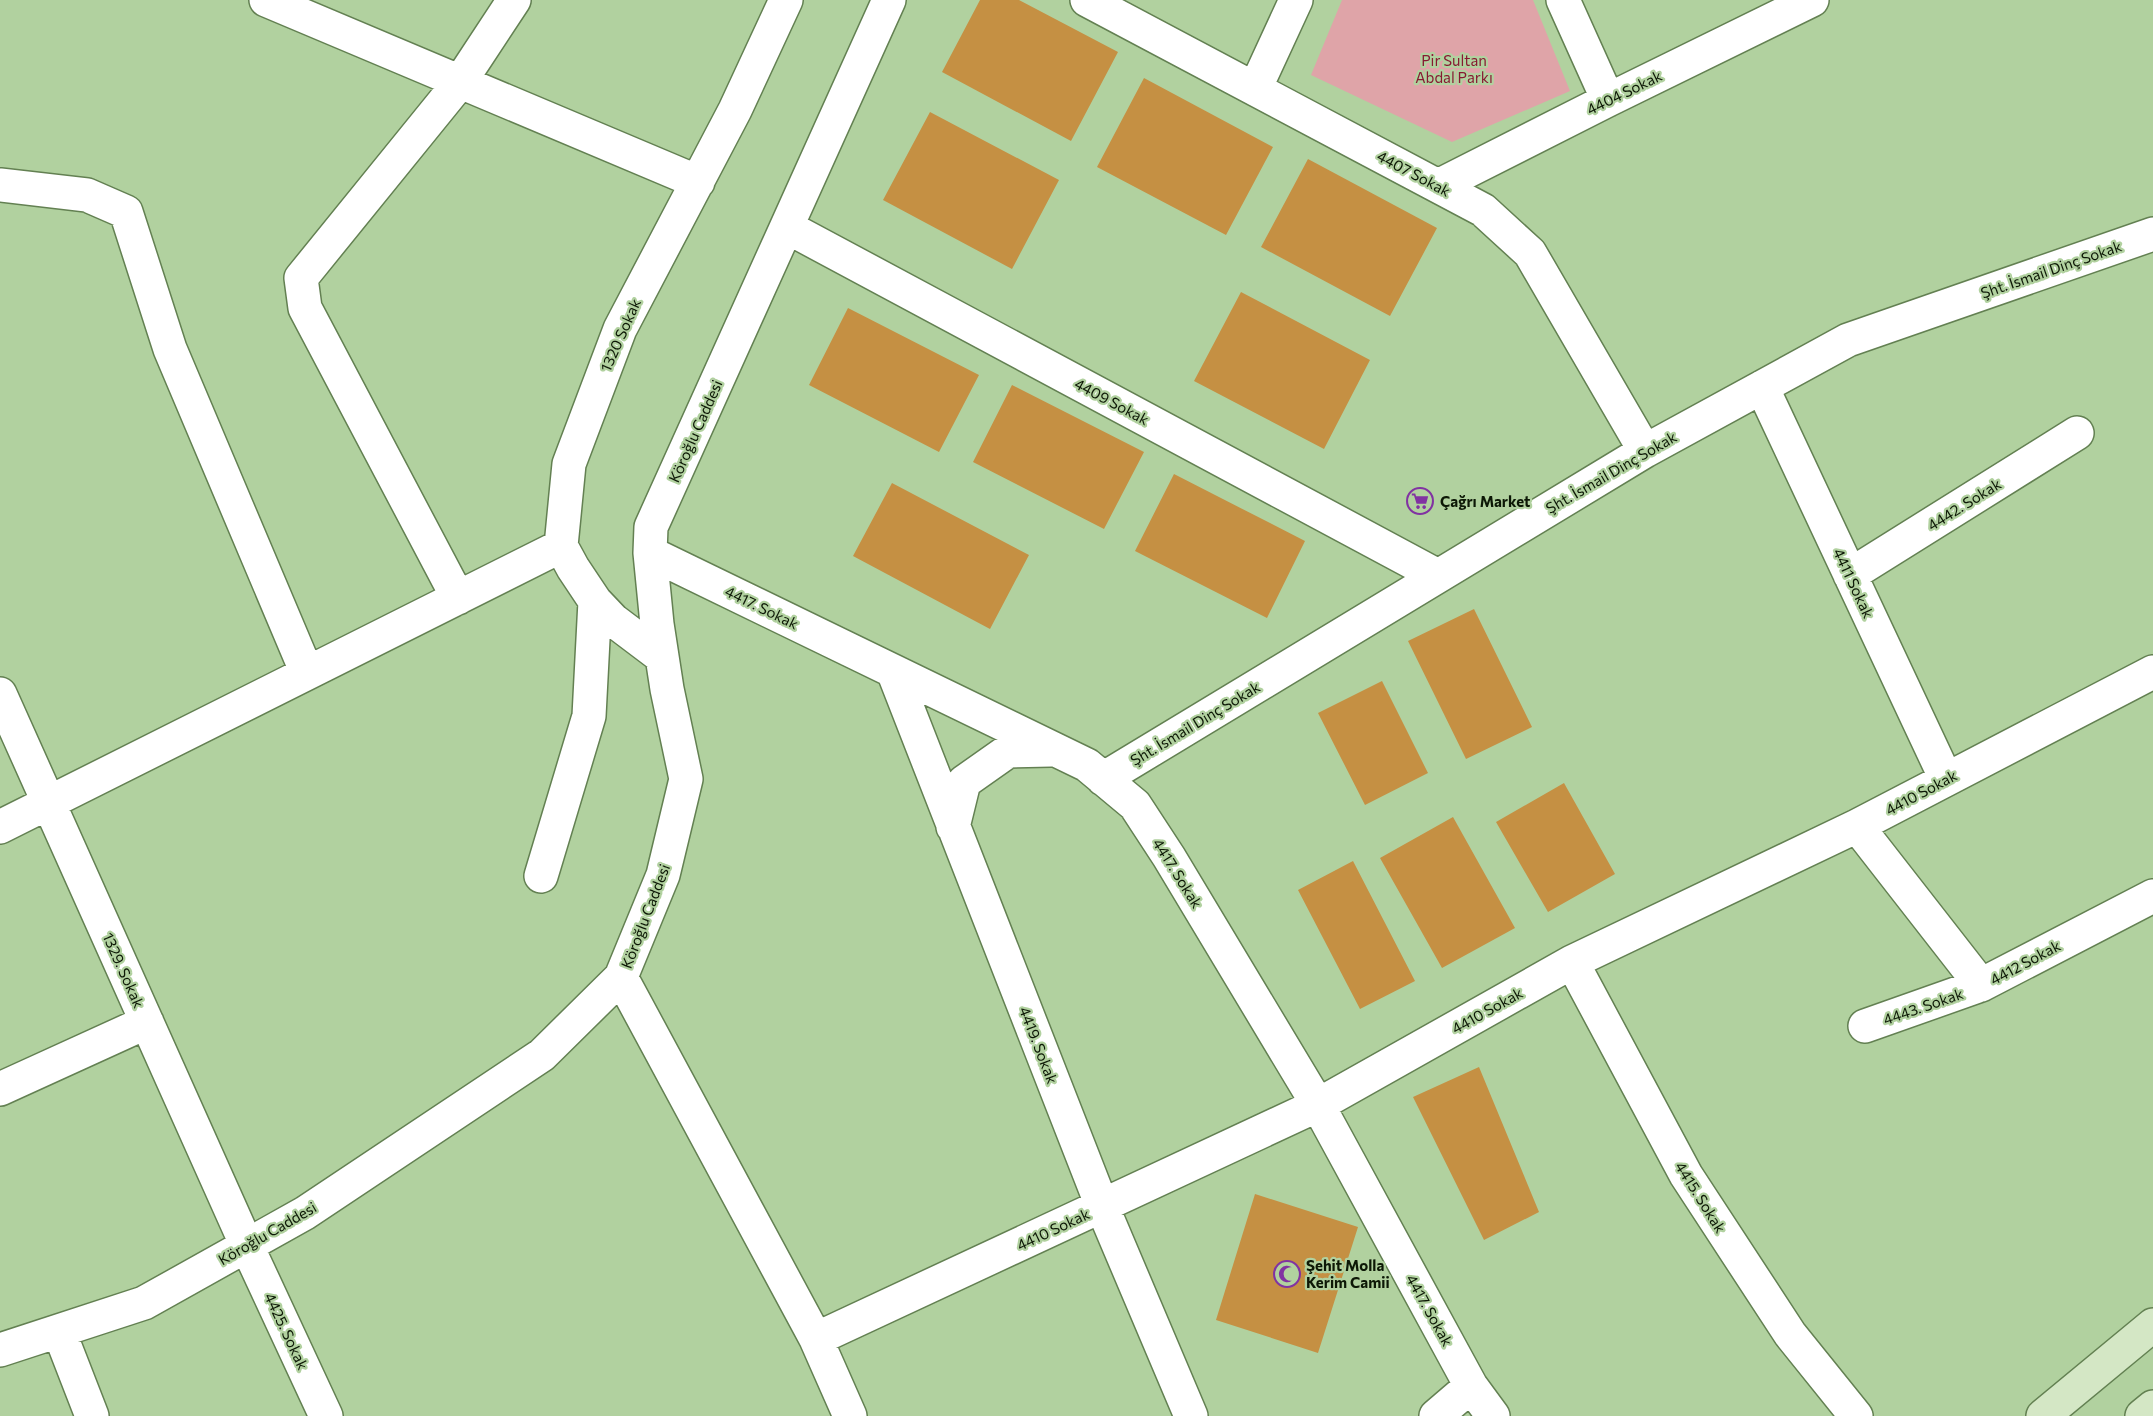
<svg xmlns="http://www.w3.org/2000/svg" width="2153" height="1416" viewBox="0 0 2153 1416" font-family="Commissioner,sans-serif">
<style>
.green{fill:#dfa4a8}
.building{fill:#c59043}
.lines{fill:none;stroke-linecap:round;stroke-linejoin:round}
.street-casing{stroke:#638052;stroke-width:36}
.secondary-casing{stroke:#638052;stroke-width:36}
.street{stroke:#fff;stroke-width:33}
.secondary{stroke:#d4e7c5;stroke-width:33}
.labels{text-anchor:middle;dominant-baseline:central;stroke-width:4.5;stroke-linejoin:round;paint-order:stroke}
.park-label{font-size:15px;fill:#871932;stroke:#b1d19f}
.street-label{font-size:15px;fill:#0d1806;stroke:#b1d19f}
.poi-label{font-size:15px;font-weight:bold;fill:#0d1806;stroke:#b1d19f;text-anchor:start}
</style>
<rect width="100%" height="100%" fill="#b1d19f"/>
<!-- green -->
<path class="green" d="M1342 0H1533L1570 91 1452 142 1311 75Z"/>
<!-- building -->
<path class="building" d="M980 0H1019L1118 52 1071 141 942 72Z
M1144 78 1273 147 1226 235 1097 167Z
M930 112 1059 180 1012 269 883 200Z
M1308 159 1437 228 1390 316 1261 247Z
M1241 292 1370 360 1324 449 1194 381Z
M848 308 979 375 939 452 809 385Z
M1012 385 1144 452 1104 529 973 462Z
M1174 474 1305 541 1267 618 1135 551Z
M892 483 1029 555 990 629 853 556Z
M1474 609 1532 727 1466 759 1408 641Z
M1382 681 1428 773 1365 805 1318 713Z
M1564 783 1615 874 1548 912 1496 822Z
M1453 817 1515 928 1442 968 1380 858Z
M1353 861 1415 981 1360 1009 1298 890Z
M1479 1067 1539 1212 1484 1240 1413 1097Z
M1255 1194 1358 1227 1318 1353 1216 1320Z"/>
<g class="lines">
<defs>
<path id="street" d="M266 0 698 182
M1087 0 1483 210 1530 253 1645 451
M1563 0 1608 100
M1255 89 1296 0
M0 185 87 195 126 212 170 349 307 673
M1438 186 1608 100 1812 0
M787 227 1438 576
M1762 387 1946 779
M650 553 1087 765 1135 805 1169 857 1318 1105 1471 1386 1493 1416
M1850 575 2077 433
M458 598 305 308 301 278 460 82 514 0
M662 657 613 620 595 601 573 568 561 546 569 464 620 329 735 110 786 0
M893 671 1102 1206 1191 1416
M0 694 247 1246 326 1416
M1103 779 1645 451 1848 340 2153 234
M1857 826 1981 985 2153 896
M0 827 561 546
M953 827 964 782 1008 751 1051 750
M541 876 589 716 595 601
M1572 962 1686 1175 1790 1334 1856 1416
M621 977 816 1339 850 1416
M1865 1026 1981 985
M0 1089 147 1022
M59 1331 92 1416
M816 1339 1318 1105 1572 962 1857 826 2153 672
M0 1350 144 1303 305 1213 542 1055 621 977 663 875 686 779 667 689 657 624 650 553 651 527 889 0
M1436 1416 1471 1386"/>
<path id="secondary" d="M2043 1416 2153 1325
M2142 1416 2153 1407"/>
</defs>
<!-- street casing -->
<use href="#street" class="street-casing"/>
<!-- secondary casing -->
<use href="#secondary" class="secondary-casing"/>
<!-- street -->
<use href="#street" class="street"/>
<!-- secondary -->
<use href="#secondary" class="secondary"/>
</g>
<!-- icons -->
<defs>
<symbol id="supermarket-ring" viewBox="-11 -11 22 22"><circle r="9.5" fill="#b1d19f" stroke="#8132a2" stroke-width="1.5"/><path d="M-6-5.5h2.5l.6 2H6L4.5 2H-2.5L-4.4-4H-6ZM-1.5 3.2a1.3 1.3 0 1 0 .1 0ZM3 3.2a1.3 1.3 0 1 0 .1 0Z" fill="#8132a2"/></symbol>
<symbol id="mosque-ring" viewBox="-11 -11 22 22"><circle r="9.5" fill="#b1d19f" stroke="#8132a2" stroke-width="1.5"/><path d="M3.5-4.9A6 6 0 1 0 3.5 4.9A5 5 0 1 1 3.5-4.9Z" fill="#8132a2"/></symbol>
</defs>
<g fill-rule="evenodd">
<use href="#supermarket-ring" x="1405" y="486" width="30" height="30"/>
<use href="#mosque-ring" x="1272" y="1259" width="30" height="30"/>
</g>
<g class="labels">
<!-- park labels -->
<g class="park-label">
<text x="1454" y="60">Pir Sultan<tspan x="1454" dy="17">Abdal Parkı</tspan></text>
</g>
<!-- street labels -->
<g class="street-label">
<text transform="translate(1624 92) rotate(-26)">4404 Sokak</text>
<text transform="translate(1414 173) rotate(28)">4407 Sokak</text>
<text transform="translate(2051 269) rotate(-19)">Şht. İsmail Dinç Sokak</text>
<text transform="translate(620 335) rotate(-66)">1320 Sokak</text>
<text transform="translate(1112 401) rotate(28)">4409 Sokak</text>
<text transform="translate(695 431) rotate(-66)">Köroğlu Caddesi</text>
<text transform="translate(1611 472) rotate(-30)">Şht. İsmail Dinç Sokak</text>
<text transform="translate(1964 504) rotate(-32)">4442. Sokak</text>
<text transform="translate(1854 583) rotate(65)">4411 Sokak</text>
<text transform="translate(762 607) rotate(26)">4417. Sokak</text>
<text transform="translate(1195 723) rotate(-31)">Şht. İsmail Dinç Sokak</text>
<text transform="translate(1921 792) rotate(-28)">4410 Sokak</text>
<text transform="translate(1178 873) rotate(58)">4417. Sokak</text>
<text transform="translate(645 916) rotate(-69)">Köroğlu Caddesi</text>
<text transform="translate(2025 962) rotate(-28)">4412 Sokak</text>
<text transform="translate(124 970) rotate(66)">1329. Sokak</text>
<text transform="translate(1923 1006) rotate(-19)">4443. Sokak</text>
<text transform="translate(1487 1010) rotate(-29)">4410 Sokak</text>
<text transform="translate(1039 1045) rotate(69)">4419. Sokak</text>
<text transform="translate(1701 1197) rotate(58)">4415. Sokak</text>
<text transform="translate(1053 1229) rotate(-25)">4410 Sokak</text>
<text transform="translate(267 1233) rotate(-30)">Köroğlu Caddesi</text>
<text transform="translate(1430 1310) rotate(61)">4417. Sokak</text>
<text transform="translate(287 1331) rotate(65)">4425. Sokak</text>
</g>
<!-- poi labels -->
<g class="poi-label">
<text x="1440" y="501">Çağrı Market</text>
<text x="1306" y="1265">Şehit Molla<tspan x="1306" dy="17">Kerim Camii</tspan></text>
</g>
</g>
</svg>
